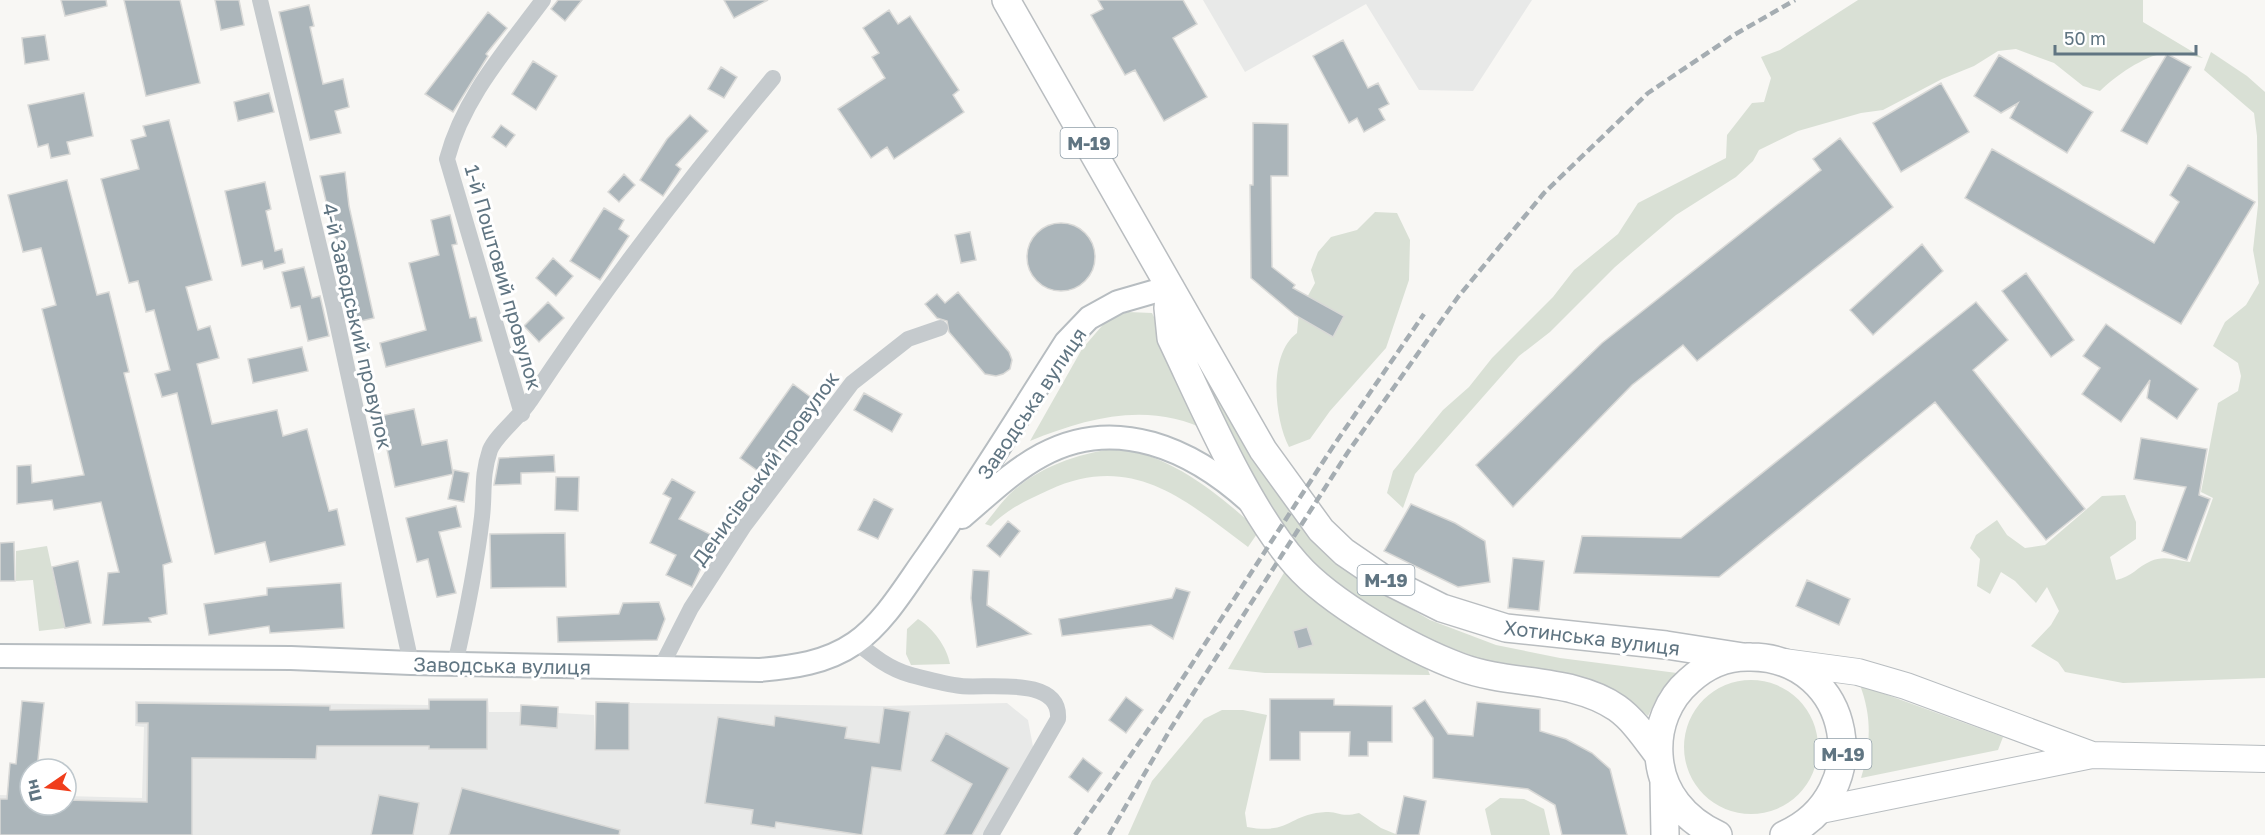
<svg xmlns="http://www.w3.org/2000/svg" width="2265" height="835" viewBox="0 0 2265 835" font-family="'Golos Text',sans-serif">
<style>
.built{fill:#e8e9e8}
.green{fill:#d9e0d5}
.building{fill:#abb5ba;stroke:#d9d9d7;stroke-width:1.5}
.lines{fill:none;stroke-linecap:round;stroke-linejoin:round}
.secondary-casing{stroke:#b7bdc1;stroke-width:26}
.primary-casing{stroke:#b8bdc0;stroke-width:28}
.trunk-casing{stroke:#b9bdc0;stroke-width:30}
.minor{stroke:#c5cacd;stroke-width:16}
.secondary{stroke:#fff;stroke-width:22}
.primary{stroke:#fff;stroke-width:26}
.trunk{stroke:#fff;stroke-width:27}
.rail{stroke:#a5adb2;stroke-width:4.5;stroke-dasharray:9 4.5;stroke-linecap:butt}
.labels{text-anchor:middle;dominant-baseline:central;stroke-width:6;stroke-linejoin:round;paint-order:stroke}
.shield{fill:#fff;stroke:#909ea8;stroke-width:1.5}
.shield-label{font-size:18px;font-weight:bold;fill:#607582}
.street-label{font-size:20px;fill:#607582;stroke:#fff}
</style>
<rect width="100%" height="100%" fill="#f8f7f4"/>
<!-- built -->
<path class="built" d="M1203 0H1532L1473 91 1419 90 1366 4 1245 72Z
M428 698H488L489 712H520V726L557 728 558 713 594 715V751H630V703L885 706 1007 703 1028 720 1034 752 985 835H0V795L30 796V805H66V796L142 798 144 727 135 726V701L428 705Z"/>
<!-- green -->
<path class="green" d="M1858 0H2143V22L2203 58C2191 56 2177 52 2165 53 2144 56 2115 76 2100 91L2083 86 2054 63 2016 49 1998 51 1974 66 1942 79 1883 110 1861 113 1798 131 1759 150 1753 161 1736 177 1676 215 1615 267 1550 332 1519 356 1415 474 1403 508 1387 493 1393 471 1443 410 1469 387 1492 358 1553 297 1574 270 1618 234 1638 203 1726 158 1727 135 1752 103 1764 102 1771 78 1761 57 1780 50Z
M2211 52 2247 76 2265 92V678L2123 683 2065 672 2058 662 2031 646 2051 625 2059 611 2047 587 2036 603 2015 581 2001 572 1990 594 1977 586 1980 559 1970 548 1976 535 1997 520 2007 535 2025 548 2045 545 2102 496 2125 495 2136 522V539L2110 557 2116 580C2132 577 2137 567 2151 561 2163 555 2177 560 2190 562L2213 498 2201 492 2218 403 2238 391 2241 376 2238 363 2213 346 2225 322 2246 305 2259 283 2253 250 2258 205 2257 136 2254 113 2204 70Z
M1375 212 1397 213 1410 240 1409 280 1386 348 1330 411 1310 439 1289 447C1274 418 1268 354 1297 333L1299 312 1315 283 1311 270 1318 252 1331 237 1357 230Z
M1128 312 1152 313 1210 432C1150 401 1090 417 1030 441L1082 349 1107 320Z
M1181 326 1307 533 1346 571 1430 620 1496 645 1560 658 1677 673 1660 692 1648 716C1632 702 1615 690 1595 683 1560 671 1522 672 1487 661 1422 639 1337 599 1295 543 1245 476 1214 402 1181 326Z
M1121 448C1176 459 1219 494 1259 531L1248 547C1184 499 1132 452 1049 490 1027 500 1007 509 991 526L985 524C994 513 1002 501 1013 491 1042 465 1083 452 1121 448Z
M47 546 65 628 39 631 33 580 16 581V551Z
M1285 571 1300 585 1428 670 1430 675 1265 673 1228 669Z
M918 619C933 628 947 647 950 664L911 665 906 654 907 629Z
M1684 747a67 67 0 1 1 134 0a67 67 0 1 1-134 0Z
M1860 685 2003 737 1998 750 1861 778C1871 745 1872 717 1860 685Z
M1222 710H1243L1267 715 1245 813 1247 827C1291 835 1288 814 1326 812 1339 811 1340 818 1359 813L1381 828 1398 835H1128L1152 781 1204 719Z
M1500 798 1524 799 1544 809 1550 835H1491L1485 809Z"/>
<!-- building -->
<path class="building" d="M61 0H106L107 6 65 16Z
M124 0H180L200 83 146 96Z
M215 0H239L244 25 221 30Z
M558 0H582L565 21 551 9Z
M724 0H768L734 18Z
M1098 0H1183L1197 24 1173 38 1207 97 1164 121 1135 70 1125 75 1091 15 1103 9Z
M309 5 314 26 310 27 323 84 343 79 349 107 335 111 341 133 310 140 279 12Z
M889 10 898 24 910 16 959 90 953 95 964 112 894 159 887 147 871 158 838 109 885 78 872 57 879 53 863 28Z
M488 12 507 28 486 54 488 56 453 112 425 94Z
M45 35 49 60 25 64 22 38Z
M1343 40 1368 88 1378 83 1389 104 1379 109 1385 120 1364 132 1357 118 1349 123 1313 56Z
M2167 54 2191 67 2147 144 2121 131Z
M1999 55 2093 112 2067 153 2010 118 2018 103 2001 113 1974 96Z
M533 61 557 76 536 110 512 94Z
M721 67 737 77 724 98 708 89Z
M1941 83 1969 132 1901 172 1873 123Z
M84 93 93 136 67 142 70 154 51 158 48 144 38 147 28 105Z
M269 93 274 112 238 121 234 102Z
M690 115 708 131 676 165 681 169 663 196 640 180 667 139Z
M169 120 212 280 186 287 198 330 210 326 219 358 197 364 212 424 277 410 283 436 307 429 329 511 337 509 345 545 270 562 265 542 215 554 177 393 162 397 155 374 170 370 154 310 146 312 138 281 129 283 101 179 139 169 131 140 146 136 143 126Z
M1253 123 1288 124V176H1271L1272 267 1295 285 1293 288 1344 316 1333 337 1295 315 1251 278 1250 185H1253Z
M501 125 515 135 506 147 492 137Z
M1840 138 1893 207 1697 361 1683 345 1632 385 1513 507 1476 465 1602 343 1821 170 1813 159Z
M1992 149 2154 243 2179 202 2170 195 2188 165 2255 202 2181 324 1965 198Z
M345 172 349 206 374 318 348 324 341 292 347 290 320 176Z
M624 174 635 185 619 202 608 192Z
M67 180 97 295 109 292 129 372 124 373 172 562 163 565 167 614 149 618 151 622 103 625 108 573 119 572 101 502 54 510 52 500 17 504V466L31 465 32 483 84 475 42 309 56 305 41 248 23 252 8 195Z
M265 182 271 209 266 211 275 251 282 249 285 263 264 269 262 261 242 266 225 191Z
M604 208 624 220 619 229 629 236 600 280 570 261Z
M450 215 457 244 452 245 470 318 476 317 482 341 386 367 380 343 426 330 409 263 439 255 431 220Z
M1027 257a34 34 0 1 1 68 0a34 34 0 1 1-68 0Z
M970 232 976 260 961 263 955 235Z
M1922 244 1943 271 1873 335 1850 310Z
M553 258 573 276 556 296 536 278Z
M304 267 312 298 320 296 329 336 308 341 300 306 291 308 282 272Z
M2026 273 2074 340 2051 357 2002 291Z
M958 292 1009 352 1012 360 1010 369 1003 374 996 376 985 374 949 332 947 321 937 318 925 304 937 294 945 303Z
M548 302 564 318 539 342 524 326Z
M1976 302 2008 340 1973 370 2085 509 2046 540 1935 402 1719 577 1574 573 1582 536 1681 538Z
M2106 324 2198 389 2177 419 2147 398 2150 380 2121 422 2082 394 2100 368 2083 356Z
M302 347 308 371 253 383 248 359Z
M793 384 820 404 790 446 785 442 762 474 740 458Z
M864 393 902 414 892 432 854 410Z
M414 409 422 445 447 440 453 474 395 487 380 416Z
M2141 438 2207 449 2199 495 2210 499 2187 560 2162 551 2186 487 2134 479Z
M554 455 555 472 521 473V484L494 485 499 458Z
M454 470 469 473 464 502 448 499Z
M556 477H579L578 511 555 510Z
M672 479 695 492 679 519 716 537 692 587 666 575 676 555 650 543 671 498 663 494Z
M874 499 893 509 878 539 858 530Z
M1411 504 1455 523 1485 541 1490 582 1458 587 1384 551Z
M456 506 461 527 439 532 456 593 437 597 428 559 417 562 406 518Z
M1008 521 1020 531 1000 557 987 546Z
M565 533 566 587 491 588 490 534Z
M14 542 15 581H0V543Z
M1513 558 1544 561 1539 611 1508 608Z
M78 561 91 623 65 628 52 567Z
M973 570 989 571 987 605 1031 634 977 647 971 598Z
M1807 580 1850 599 1839 625 1796 606Z
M341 583 344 628 270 633 269 626 209 635 204 604 267 595V588Z
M1176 588 1190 592 1173 639 1151 625 1062 636 1059 619 1172 598Z
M659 602 665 619 657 640 558 642 557 617 619 614 623 603Z
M1307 627 1313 645 1298 649 1293 631Z
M1126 697 1143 710 1126 733 1109 720Z
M1270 699H1334V705L1392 706V742H1368V756H1349L1350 732H1300V760H1270Z
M429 700H487V749H429V746H317L316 759 192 758V835H0V799H7L10 763 16 764 22 701 44 703 37 769H30V805H66V800L147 802 148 723H137V703L330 706V710L429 709Z
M1425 700 1448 734 1473 736 1477 702 1540 709V731L1566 739 1592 753 1610 769 1627 835H1562L1555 805 1528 789 1433 778V738L1413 708Z
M596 702 629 703V750H595Z
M521 705 558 707 557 728 520 725Z
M884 708 910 712 901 771 872 767 862 835 776 822 775 828 751 824 753 810 705 803 718 717 774 726 775 716 847 727 845 738 879 743Z
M946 733 1009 768 972 835H944L972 784 931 761Z
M1083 758 1102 773 1088 792 1069 777Z
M462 788 620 830 619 835H449Z
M379 795 419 803 413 835H371Z
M1404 796 1426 801 1419 835H1396Z"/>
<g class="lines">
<defs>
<path id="secondary" d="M962 517C987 496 1012 471 1042 455 1116 415 1192 449 1250 502
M0 656 291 658 411 663 760 670C793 667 826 663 855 643 885 622 906 585 927 556 976 486 1020 414 1066 342L1089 318 1118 302 1170 287"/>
<path id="primary" d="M1784 662 1858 672 1906 686 2092 755
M1821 810 2092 755 2265 759"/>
<path id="trunk" d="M1006 0 1263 450 1321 530 1344 552 1382 578 1442 608 1506 628 1666 645 1743 657
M1170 287 1168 308 1171 338C1204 407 1246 507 1296 564 1330 603 1411 649 1460 667 1510 686 1572 677 1617 708 1634 720 1647 740 1659 756
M1664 782 1665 835
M1718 835C1685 820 1661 792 1659 755 1657 727 1668 699 1689 681 1706 665 1727 656 1751 657 1853 658 1877 794 1784 835"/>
</defs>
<!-- secondary casing -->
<use href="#secondary" class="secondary-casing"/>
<!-- primary casing -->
<use href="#primary" class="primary-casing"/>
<!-- trunk casing -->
<use href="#trunk" class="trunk-casing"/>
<!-- minor -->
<path class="minor" d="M260 0 334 308 411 663
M522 414 447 159C463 98 506 50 543 0
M856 642C873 656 889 669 911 675 927 679 944 684 961 686 986 689 1061 675 1058 719L991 835
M455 664C466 616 476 567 482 517 485 491 481 477 490 450 496 435 521 416 530 401 604 289 687 181 773 78
M660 669 691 608 744 526 852 383 908 339 940 328"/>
<!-- secondary -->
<use href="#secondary" class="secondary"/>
<!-- primary -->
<use href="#primary" class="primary"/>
<!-- trunk -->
<use href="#trunk" class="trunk"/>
<!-- rail -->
<path class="rail" d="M1075 835 1164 707 1334 445 1424 314
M1109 835 1171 728 1348 452 1458 297 1544 193 1648 93 1734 35 1795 0"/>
</g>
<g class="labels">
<!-- shield labels -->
<g class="shield">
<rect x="1060.5" y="128" width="57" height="30" rx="4.5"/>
<rect x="1357.5" y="565" width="57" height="30" rx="4.5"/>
<rect x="1814.5" y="739" width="57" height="30" rx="4.5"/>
</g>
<g class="shield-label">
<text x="1089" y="143">М-19</text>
<text x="1386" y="580">М-19</text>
<text x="1843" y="754">М-19</text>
</g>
<!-- street labels -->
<g class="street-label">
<text transform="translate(504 277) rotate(74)">1-й Поштовий провулок</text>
<text transform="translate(358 326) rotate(77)">4-й Заводський провулок</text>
<text transform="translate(1031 403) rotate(-56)">Заводська вулиця</text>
<text transform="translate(765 468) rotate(-54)">Денисівський провулок</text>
<text transform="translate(1592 637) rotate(7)">Хотинська вулиця</text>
<text transform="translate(502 665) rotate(1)">Заводська вулиця</text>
</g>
</g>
<!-- north arrow -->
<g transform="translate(48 787) rotate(256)"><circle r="28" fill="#ffffff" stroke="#bfc8cd" stroke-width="1.5"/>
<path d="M0-4.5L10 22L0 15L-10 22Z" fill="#f03e1c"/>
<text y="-9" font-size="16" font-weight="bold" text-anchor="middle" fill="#607582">Пн</text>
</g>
<!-- scale -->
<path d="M2055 45v9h141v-9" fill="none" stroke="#607582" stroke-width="3"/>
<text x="2064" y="45" font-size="18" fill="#607582" stroke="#ffffff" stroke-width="4.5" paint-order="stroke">50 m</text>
</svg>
